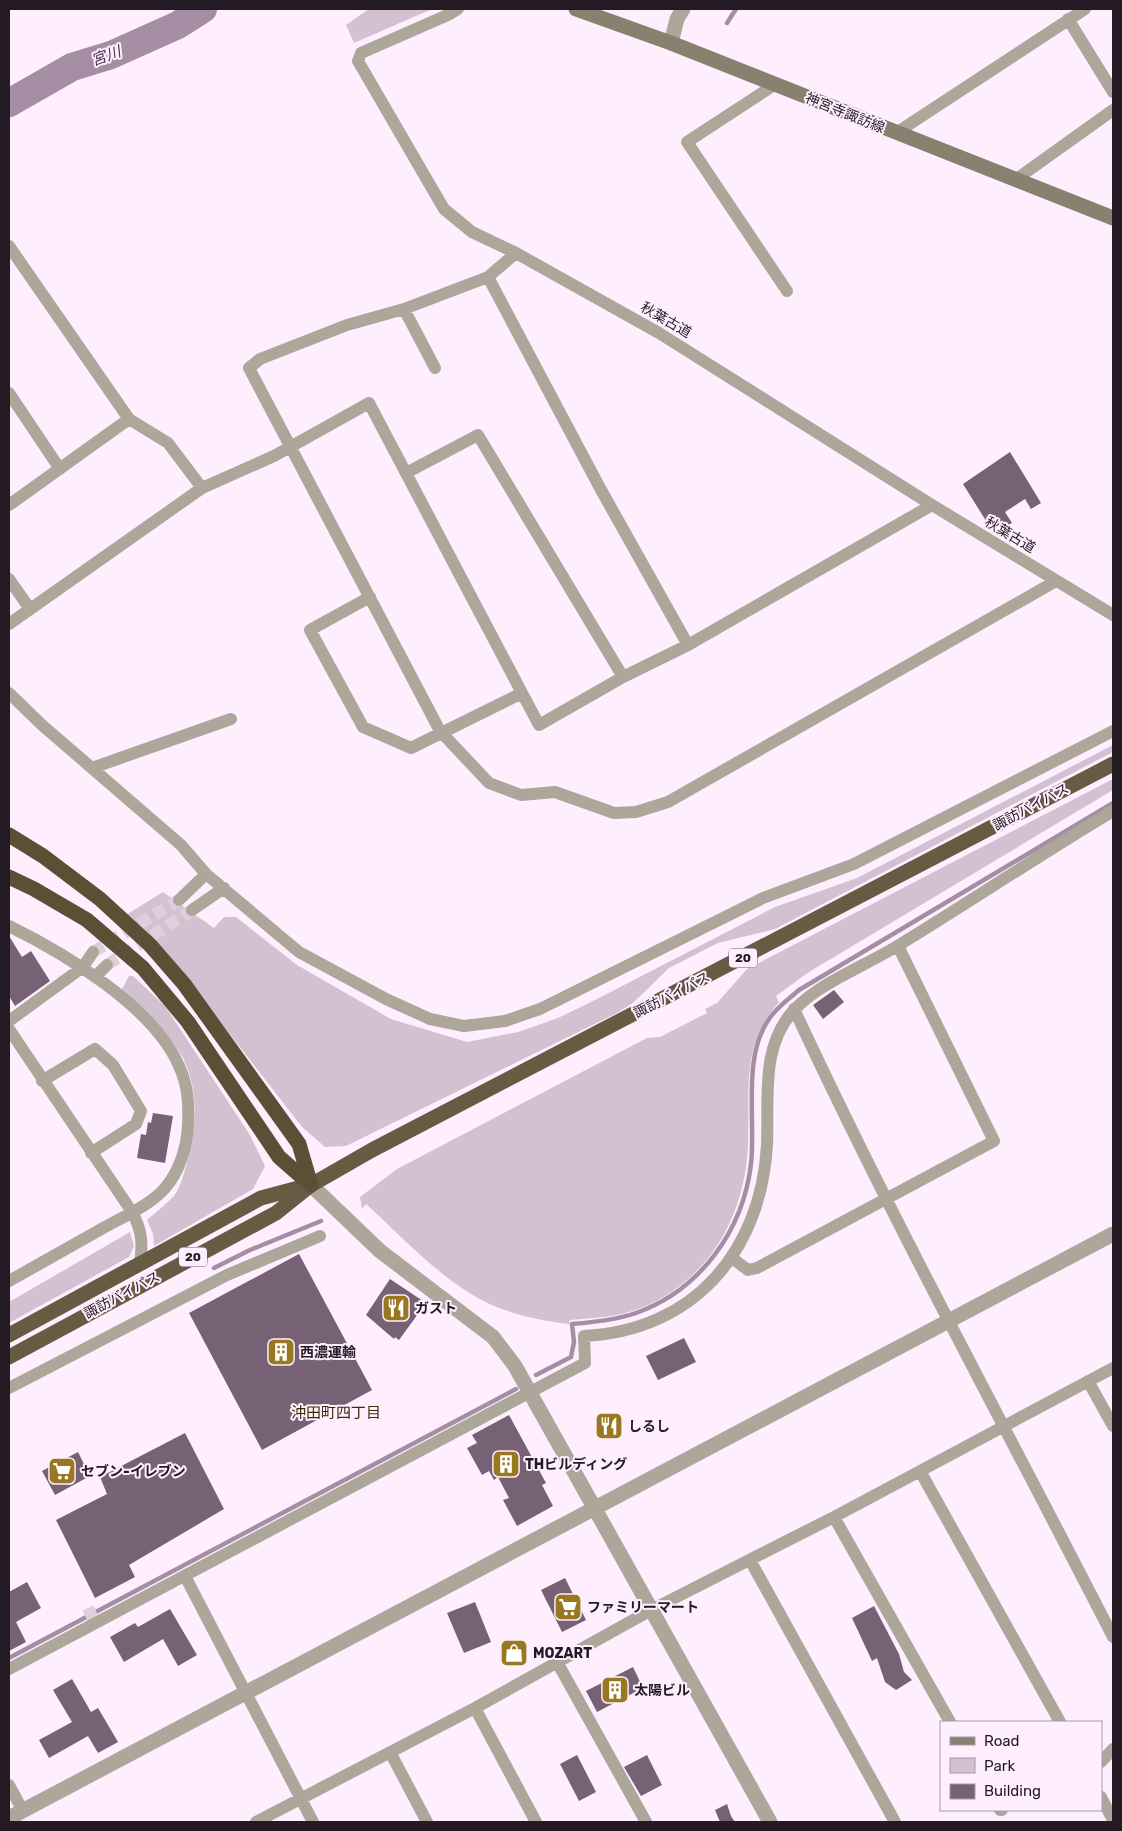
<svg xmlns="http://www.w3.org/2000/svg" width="1122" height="1831" viewBox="0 0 1122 1831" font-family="Rubik,'Noto Sans JP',sans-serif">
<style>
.green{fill:#d3c1d2}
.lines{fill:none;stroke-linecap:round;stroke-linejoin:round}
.stream{stroke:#a58ea4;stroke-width:4.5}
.river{stroke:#a58ea4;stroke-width:28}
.building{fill:#766175}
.minor-tunnel{stroke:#decfdd;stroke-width:12;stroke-dasharray:12 6;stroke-linecap:butt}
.minor{stroke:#aca79a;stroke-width:12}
.tertiary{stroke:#aca79a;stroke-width:15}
.secondary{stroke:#89816f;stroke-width:15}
.trunk{stroke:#665b43;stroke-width:15}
.motorway{stroke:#5b5036;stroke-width:15}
.labels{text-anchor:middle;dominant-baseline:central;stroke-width:4;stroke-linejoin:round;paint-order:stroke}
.shield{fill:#ffeffe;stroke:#655a65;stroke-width:1}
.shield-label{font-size:12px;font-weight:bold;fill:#231a23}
.street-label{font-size:14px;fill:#231a23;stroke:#ffeffe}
.poi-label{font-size:14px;font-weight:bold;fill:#231a23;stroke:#ffeffe;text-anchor:start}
.water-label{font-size:15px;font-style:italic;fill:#4a294a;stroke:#ffeffe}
.neighbourhood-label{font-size:15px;fill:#3b2c02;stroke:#ffeffe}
</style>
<rect width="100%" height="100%" fill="#ffeffe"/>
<!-- green -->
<path class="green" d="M369 9H432L354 43 346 25Z
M1113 745V752L775 929 718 943 669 968 633 1003 615 1014 346 1146 325 1147 302 1127 180 970 126 915 163 892 214 928 224 917H236L297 965 391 1019 467 1042 518 1032 558 1018 597 999 775 907 857 878Z
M1113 779V790L809 972 776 996 779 1002C741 1045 750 1090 748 1143 746 1214 710 1280 641 1308 619 1317 594 1318 570 1320L569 1324C536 1320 499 1312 471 1294 432 1270 399 1234 366 1204L362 1209 360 1197 397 1169 647 1038 660 1037 707 1013 705 1009 717 1003 747 969Z
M129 976H133L165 1006 250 1135 265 1166 253 1189 154 1246 153 1234 147 1220C155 1213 165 1205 173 1197 180 1189 183 1176 186 1166 196 1130 200 1092 183 1058 169 1032 142 1011 121 991Z
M130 1232 134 1246 129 1257 9 1323V1302Z"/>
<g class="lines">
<!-- stream -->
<path class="stream" d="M727 23 736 9
M214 1268 250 1250 321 1221
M536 1375 571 1357 574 1342 572 1324C594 1322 616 1320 636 1313 700 1290 743 1231 751 1164 756 1120 742 1057 769 1019 777 1007 789 999 799 990L1113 803
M9 1658 516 1389"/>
<!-- river -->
<path class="river" d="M9 103 72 67 111 55 178 25 203 9"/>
</g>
<!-- building -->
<path class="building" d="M1010 452 1041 503 1031 509 1025 499 1005 512 1012 523 1001 529 995 520 988 524 963 484Z
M9 936 22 957 31 951 50 981 15 1006 9 996Z
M834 990 844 1002 823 1019 813 1005Z
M153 1113 173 1116 165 1163 137 1158 141 1134 146 1135 148 1122 151 1123Z
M299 1254 372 1390 262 1450 189 1313Z
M390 1279 426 1303 399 1340 395 1337 394 1339 366 1315Z
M684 1338 696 1362 658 1380 646 1356Z
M509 1415 546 1483 542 1485 553 1506 517 1526 503 1500 509 1498 498 1477 494 1480 489 1471 482 1475 467 1448 477 1443 472 1435Z
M185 1433 224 1509 129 1565 135 1577 95 1598 56 1520 107 1494 100 1477Z
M78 1452 90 1476 55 1495 42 1471Z
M565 1578 586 1620 562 1632 541 1590Z
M27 1582 41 1608 16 1622 26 1642 9 1651V1592Z
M475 1602 491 1642 464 1653 447 1613Z
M874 1606 899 1654 904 1672 912 1680 896 1690 885 1682 877 1658 872 1661 852 1618Z
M170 1609 197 1655 178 1666 163 1639 124 1662 110 1637 135 1623 138 1627Z
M633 1667 643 1688 597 1712 586 1691Z
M72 1679 91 1712 98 1708 118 1742 98 1753 88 1736 49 1758 39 1740 72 1722 53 1690Z
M577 1755 596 1792 579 1801 560 1764Z
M647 1755 662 1785 641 1796 624 1767Z
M727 1804 731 1816 735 1822H720L715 1810Z"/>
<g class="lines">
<!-- minor-tunnel -->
<path class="minor-tunnel" d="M93 952 179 900
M107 965 192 910
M88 1608 95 1623"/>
<!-- minor -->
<path class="minor" d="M458 9 450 14 361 53 358 61 444 209 472 232 516 253 659 333 932 505 1113 615
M1068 19 1113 92
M774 85 687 142 787 291
M896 133 1085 9
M1015 180 1113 110
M9 246 129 419 168 443 202 488
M516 253 488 277 600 488 688 645
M488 277 404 309 347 325 260 359 249 368 440 731 489 783 521 795 555 792 614 813 636 812 668 802 1056 581
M404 309 435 368
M9 393 60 469
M406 473 478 435 623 677 688 645 932 505
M9 505 129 419
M9 579 30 609
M9 624 202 488 274 456 369 403 522 693 411 748 363 727 310 630 370 597
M9 693 42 725 181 845 206 874 299 952 386 999 430 1019 464 1026 505 1021 540 1009 763 898 854 864 1113 731
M522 693 539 725 623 677
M92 768 231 719
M179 900 206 874
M192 910 224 888
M9 926C64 953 154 1007 179 1066 188 1085 189 1104 188 1125 187 1146 180 1171 165 1188 152 1204 123 1217 105 1227 73 1245 41 1263 9 1281
M95 977 107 965
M794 1009C893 1222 1006 1428 1113 1637
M9 1021 83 967 93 952
M9 1029 132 1212C142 1230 143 1244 140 1264
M42 1081 95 1049 113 1065 141 1111 136 1124 91 1153
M732 1258 748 1270 757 1268 994 1141 898 946
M1088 1381 1113 1426
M9 1388 227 1275 320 1236
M920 1471 1060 1722
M834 1517 950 1722
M750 1560 895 1822
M185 1576 313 1822
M557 1662 646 1822
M9 1669 585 1363 584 1336C693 1331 761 1252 767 1145 769 1099 760 1045 795 1009 821 982 867 965 899 945 971 901 1041 854 1113 811
M475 1708 536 1822
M390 1752 427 1822
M1101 1762 1113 1749
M9 1785 23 1811
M1101 1797 1113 1820
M1000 1810H1002
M256 1822 475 1708 653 1609 834 1517 1113 1368"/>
<!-- tertiary -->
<path class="tertiary" d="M671 43 677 19 683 9
M311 1185 380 1251 493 1337 515 1366 770 1822
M9 1818 1113 1234"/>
<!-- secondary -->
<path class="secondary" d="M576 9 671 43 1113 218"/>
<!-- trunk -->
<path class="trunk" d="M9 1335 261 1198 306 1186
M9 1357 276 1213 311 1185 372 1150 1113 764"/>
<!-- motorway -->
<path class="motorway" d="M9 835 43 856 100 899 150 945 184 984 299 1144 311 1185
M9 877 34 889 87 920 143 968 188 1022 279 1157 311 1185"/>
</g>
<!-- icons -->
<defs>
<symbol id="restaurant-square" viewBox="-11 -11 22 22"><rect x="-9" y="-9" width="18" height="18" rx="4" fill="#987821" stroke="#ffeffe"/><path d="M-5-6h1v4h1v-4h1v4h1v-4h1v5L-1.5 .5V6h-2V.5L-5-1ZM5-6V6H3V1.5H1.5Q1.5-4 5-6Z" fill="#fff"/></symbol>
<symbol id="building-square" viewBox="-11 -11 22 22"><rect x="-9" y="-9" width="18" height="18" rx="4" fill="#987821" stroke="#ffeffe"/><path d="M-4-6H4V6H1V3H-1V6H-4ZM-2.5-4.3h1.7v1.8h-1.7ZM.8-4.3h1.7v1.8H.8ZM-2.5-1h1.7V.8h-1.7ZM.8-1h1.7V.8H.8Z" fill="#fff"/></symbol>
<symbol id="supermarket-square" viewBox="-11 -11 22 22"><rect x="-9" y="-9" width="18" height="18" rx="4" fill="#987821" stroke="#ffeffe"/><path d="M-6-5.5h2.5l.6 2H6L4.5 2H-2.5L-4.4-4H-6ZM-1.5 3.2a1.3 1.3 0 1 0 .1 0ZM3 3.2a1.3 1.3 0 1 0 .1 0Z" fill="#fff"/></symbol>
<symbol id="shop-square" viewBox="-11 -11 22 22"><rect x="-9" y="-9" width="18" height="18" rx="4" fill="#987821" stroke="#ffeffe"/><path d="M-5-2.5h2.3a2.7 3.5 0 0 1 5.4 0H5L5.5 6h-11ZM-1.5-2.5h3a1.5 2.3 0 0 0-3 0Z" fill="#fff"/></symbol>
</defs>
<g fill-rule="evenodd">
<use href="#restaurant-square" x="380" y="1292" width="32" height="32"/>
<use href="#building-square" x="265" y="1336" width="32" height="32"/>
<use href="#restaurant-square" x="593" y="1410" width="32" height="32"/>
<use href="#building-square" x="490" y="1448" width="32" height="32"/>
<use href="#supermarket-square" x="46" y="1455" width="32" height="32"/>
<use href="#supermarket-square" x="552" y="1591" width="32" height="32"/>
<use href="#shop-square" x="498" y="1637" width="32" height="32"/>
<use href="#building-square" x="599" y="1674" width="32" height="32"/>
</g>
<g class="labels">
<!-- shield labels -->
<g class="shield">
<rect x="729" y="948.5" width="28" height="19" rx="4"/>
<rect x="179" y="1247.5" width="28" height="19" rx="4"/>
</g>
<g class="shield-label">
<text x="743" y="958">20</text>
<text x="193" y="1257">20</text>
</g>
<!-- street labels -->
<g class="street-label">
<text transform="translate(845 113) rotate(22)">神宮寺諏訪線</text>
<text transform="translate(666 320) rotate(30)">秋葉古道</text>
<text transform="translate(1010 535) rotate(31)">秋葉古道</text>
<text transform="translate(1031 807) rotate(-28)">諏訪バイパス</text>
<text transform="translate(672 995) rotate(-27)">諏訪バイパス</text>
<text transform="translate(122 1295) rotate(-28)">諏訪バイパス</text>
</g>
<!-- poi labels -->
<g class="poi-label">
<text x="415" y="1308">ガスト</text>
<text x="300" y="1352">西濃運輸</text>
<text x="628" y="1426">しるし</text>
<text x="525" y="1464">THビルディング</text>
<text x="81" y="1471">セブン-イレブン</text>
<text x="587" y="1607">ファミリーマート</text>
<text x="533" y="1653">MOZART</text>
<text x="634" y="1690">太陽ビル</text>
</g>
<!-- water labels -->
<g class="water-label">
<text transform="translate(106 56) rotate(-20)">宮川</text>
</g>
<!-- neighbourhood labels -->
<g class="neighbourhood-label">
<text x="336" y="1413">沖田町四丁目</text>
</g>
</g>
<!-- border -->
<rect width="1122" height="1831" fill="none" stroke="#231a23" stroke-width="20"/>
<!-- legend -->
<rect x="940" y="1721" width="162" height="90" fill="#ffeffe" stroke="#a79aa6"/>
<rect x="950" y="1737" width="25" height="8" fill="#89816f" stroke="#a79aa6"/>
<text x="984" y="1746" font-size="15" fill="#231a23">Road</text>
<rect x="950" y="1758" width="25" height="15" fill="#d3c1d2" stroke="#a79aa6"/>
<text x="984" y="1771" font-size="15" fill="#231a23">Park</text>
<rect x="950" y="1784" width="25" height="15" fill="#766175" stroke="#a79aa6"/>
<text x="984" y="1796" font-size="15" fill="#231a23">Building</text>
</svg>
